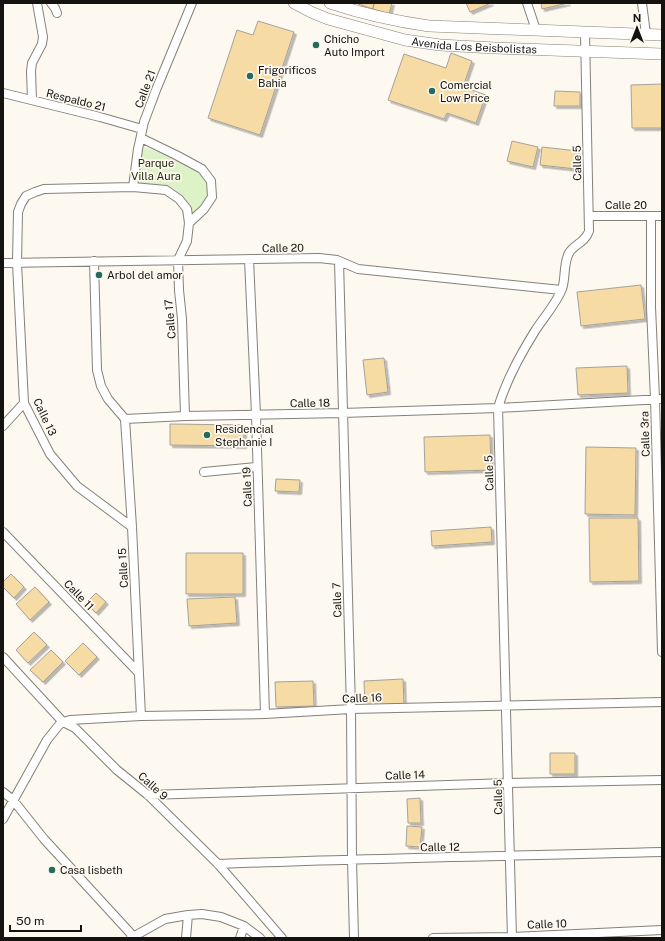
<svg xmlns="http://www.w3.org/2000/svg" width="665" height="941" viewBox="0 0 665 941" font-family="'Public Sans',sans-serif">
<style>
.green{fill:#ddf2c7}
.building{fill:#f6dba4;stroke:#a6a29a;filter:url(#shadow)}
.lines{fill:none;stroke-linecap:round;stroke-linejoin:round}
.minor-casing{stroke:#858179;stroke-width:10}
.secondary-casing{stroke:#858179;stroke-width:12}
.minor{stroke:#fff;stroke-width:8}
.secondary{stroke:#fff;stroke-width:11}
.poi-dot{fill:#266a5b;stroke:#fdf8f0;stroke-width:1.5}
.labels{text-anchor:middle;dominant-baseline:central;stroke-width:3.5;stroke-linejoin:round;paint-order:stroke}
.poi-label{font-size:11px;fill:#141310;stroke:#fdf8f0;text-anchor:start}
.street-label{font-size:11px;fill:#141310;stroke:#fdf8f0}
.park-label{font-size:11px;fill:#202f09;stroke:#fdf8f0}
</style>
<defs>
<filter id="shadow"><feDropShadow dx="2.5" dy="2.5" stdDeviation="0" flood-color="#0004"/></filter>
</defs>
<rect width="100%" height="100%" fill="#fdf8f0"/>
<!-- green -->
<path class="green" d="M141 146 175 158 199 171 207 182 209 195 202 205 192 215C190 203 181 191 169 186 163 183 144 186 137 187Z"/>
<!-- building -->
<path class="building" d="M359 3H374L373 9 358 4Z
M374 3H392L389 14 373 9Z
M466 3H491L470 12Z
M541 3H568L542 9Z
M258 21 294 32 260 135 208 118 237 30 253 35Z
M451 53 472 61 463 87 486 95 476 123 447 113 444 119 388 100 404 54 446 68Z
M662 84V128H632L631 85Z
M555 91 580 92V106H554Z
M512 141 538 147 533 167 507 161Z
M542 147 578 151 576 169 540 165Z
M641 285 645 319 581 326 577 292Z
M384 358 388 392 367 395 363 360Z
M627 366 628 393 578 395 576 368Z
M170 424 244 425V446L170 445Z
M490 435 491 470 425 472 424 437Z
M586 447 636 448 635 515 585 514Z
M276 479 300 480 299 492 275 491Z
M589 518H638L639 581 590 582Z
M491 527 492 542 432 546 431 531Z
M186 553H243V594H186Z
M11 574 24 587 14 598 3 587V582Z
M35 587 49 602 30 620 16 604Z
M96 593 106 602 96 613 86 603Z
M235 597 237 623 189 626 187 599Z
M34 632 47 645 28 663 16 650Z
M83 643 97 657 79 675 65 661Z
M51 650 63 662 43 682 30 670Z
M403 679 404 705 365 707 364 681Z
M313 681 314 706 276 707 275 682Z
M550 753H575V774H550Z
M420 798 421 823H408L407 799Z
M407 826 422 827 420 847 406 846Z"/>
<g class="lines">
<defs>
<path id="minor" d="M51 3 55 8 57 13
M527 3 536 30
M642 3 646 34
M3 93 100 117 142 129
M32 100 31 71 32 63 42 44 43 37 37 3
M141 138 176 155 202 169 211 181 212 197 204 209 189 223
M133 187 138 149 144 122 156 90 192 3
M589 216H662
M651 216V307L655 399 662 652
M249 259 256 415 265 714
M94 261 97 370 101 386 108 399 125 419
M339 261 351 709 352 859 354 938
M3 263 319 258 337 260 358 269 561 290
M125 419 185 416 342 413 498 408 662 399
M125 419 132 527 141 716
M3 426 24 403
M204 472 257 467
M132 527 77 486 50 454 24 403 17 263 18 212 21 204 26 196 35 192 44 189 133 187 166 190 179 199 187 209 189 223 187 241 178 260 179 290 182 319 185 416
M3 532 138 672
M3 657 63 722 75 728 117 770 148 795 218 864 282 938
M3 792 13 800 44 839 133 936
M148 795 508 783 662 780
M3 819 47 740 59 725 63 722 70 720 141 716 265 714 351 709 662 702
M218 864C366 858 514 856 662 852
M131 938 165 919 188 915 202 914 221 917 244 926 260 938
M186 938 188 915
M240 938 244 926
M433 938 512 937 662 930
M512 938 498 408C506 380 520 355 535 331 544 317 556 304 562 289 566 278 563 264 569 253 574 244 585 243 589 231L585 33"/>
<g id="secondary">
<path id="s1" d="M294 3 311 12 328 19 405 40 440 45 495 48 662 54"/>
<path d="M330 3C363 14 394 21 429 26L662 35"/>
</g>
</defs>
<!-- minor casing -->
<use href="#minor" class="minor-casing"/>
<!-- secondary casing -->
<use href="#secondary" class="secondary-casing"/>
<!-- minor -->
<use href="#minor" class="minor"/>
<!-- secondary -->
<use href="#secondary" class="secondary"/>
</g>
<!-- markers -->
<g class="poi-dot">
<circle cx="316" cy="45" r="4"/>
<circle cx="250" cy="76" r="4"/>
<circle cx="432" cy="91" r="4"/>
<circle cx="99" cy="275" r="4"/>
<circle cx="207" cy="435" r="4"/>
<circle cx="52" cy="870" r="4"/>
</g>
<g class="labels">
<!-- poi labels -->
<g class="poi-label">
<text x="324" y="39">Chicho<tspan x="324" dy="13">Auto Import</tspan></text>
<text x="258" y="70">Frigorificos<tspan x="258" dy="13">Bahia</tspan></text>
<text x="440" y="85">Comercial<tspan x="440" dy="13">Low Price</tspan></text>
<text x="107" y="275">Arbol del amor</text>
<text x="215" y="429">Residencial<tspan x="215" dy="13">Stephanie I</tspan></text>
<text x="60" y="870">Casa lisbeth</text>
</g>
<!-- street labels -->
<g class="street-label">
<text stroke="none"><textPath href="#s1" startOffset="187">Avenida Los Beisbolistas</textPath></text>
<text transform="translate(145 89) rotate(-69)">Calle 21</text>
<text transform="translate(76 100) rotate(14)">Respaldo 21</text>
<text transform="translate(577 163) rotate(-91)">Calle 5</text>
<text x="626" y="205">Calle 20</text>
<text transform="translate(283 248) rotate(-1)">Calle 20</text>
<text transform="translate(170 319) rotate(-95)">Calle 17</text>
<text transform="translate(310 403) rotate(-1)">Calle 18</text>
<text transform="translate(45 417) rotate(65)">Calle 13</text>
<text transform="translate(645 434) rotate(-92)">Calle 3ra</text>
<text transform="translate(489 473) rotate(-92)">Calle 5</text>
<text transform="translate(247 487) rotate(-92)">Calle 19</text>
<text transform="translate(123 568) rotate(-93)">Calle 15</text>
<text transform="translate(79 595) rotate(46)">Calle 11</text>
<text transform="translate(337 600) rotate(-92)">Calle 7</text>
<text transform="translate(362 698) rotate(-2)">Calle 16</text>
<text transform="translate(405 775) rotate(-2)">Calle 14</text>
<text transform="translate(153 786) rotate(42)">Calle 9</text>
<text transform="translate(498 797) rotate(-91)">Calle 5</text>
<text transform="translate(440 847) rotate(-1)">Calle 12</text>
<text transform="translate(547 924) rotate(-2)">Calle 10</text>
</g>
<!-- park labels -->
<g class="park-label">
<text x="156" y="163">Parque<tspan x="156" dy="13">Villa Aura</tspan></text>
</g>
</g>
<!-- border -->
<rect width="665" height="941" fill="none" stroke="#141310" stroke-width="8"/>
<!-- north arrow -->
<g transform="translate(637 28)" stroke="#fdf8f0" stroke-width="3" paint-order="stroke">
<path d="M0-3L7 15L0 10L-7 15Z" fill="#141310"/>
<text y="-6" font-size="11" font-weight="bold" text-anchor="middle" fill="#141310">N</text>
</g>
<!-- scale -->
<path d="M10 925v6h71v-6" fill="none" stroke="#141310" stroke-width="2"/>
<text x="16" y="925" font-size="12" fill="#141310" stroke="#fdf8f0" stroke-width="3" paint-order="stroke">50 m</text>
</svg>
